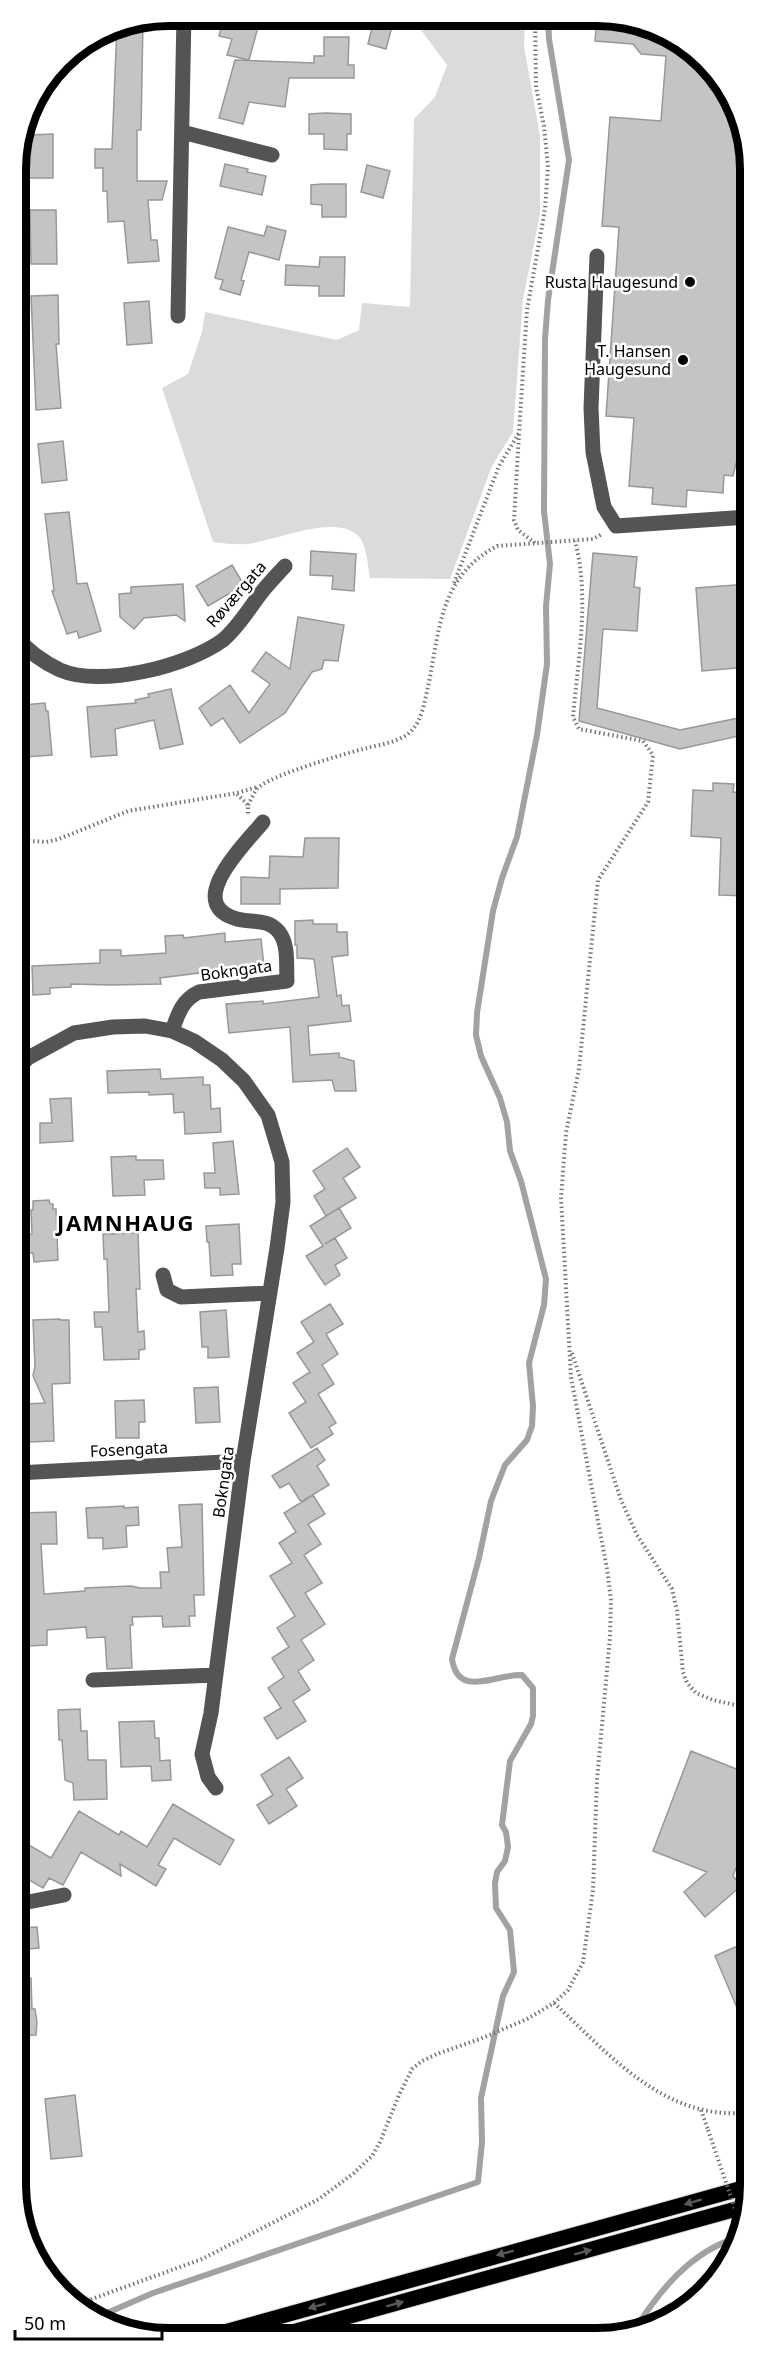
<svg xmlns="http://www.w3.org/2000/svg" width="765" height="2354" viewBox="0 0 765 2354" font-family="'Noto Sans',sans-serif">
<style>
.green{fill:#dbdbdb}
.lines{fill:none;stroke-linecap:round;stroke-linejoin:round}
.stream{stroke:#a2a2a2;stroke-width:6}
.building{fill:#c4c4c4;stroke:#989898;stroke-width:1.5}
.major-casing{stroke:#dbdbdb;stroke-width:17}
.path{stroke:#767676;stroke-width:4;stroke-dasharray:1.5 3;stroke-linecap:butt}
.minor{stroke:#545454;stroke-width:15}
.major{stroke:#000;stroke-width:15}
.path-bridge{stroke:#767676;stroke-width:4;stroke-dasharray:1.5 3;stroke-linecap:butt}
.oneway{fill:#595959}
.poi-dot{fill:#000;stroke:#fff;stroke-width:2}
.labels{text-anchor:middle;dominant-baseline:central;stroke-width:5;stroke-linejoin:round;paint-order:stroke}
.poi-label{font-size:16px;fill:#000;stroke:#fff;text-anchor:end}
.street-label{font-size:16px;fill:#000;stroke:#fff}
.district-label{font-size:22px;font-weight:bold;letter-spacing:1.5px;fill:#000;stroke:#fff}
.rim{fill:none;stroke:#000;stroke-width:8}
</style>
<rect width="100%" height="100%" fill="#fff"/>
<!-- green -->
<path class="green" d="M414 17H525L524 46 540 136V214L523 299 513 432 492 466 450 579 370 578C368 567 367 551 362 541 344 509 274 542 246 544 235 545 223 543 213 542L162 388 188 374 202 332 205 312 337 340 359 330 362 303 410 307 414 119 435 97 447 65 415 22Z"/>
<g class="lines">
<!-- stream -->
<path class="stream" d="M100 2316 153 2293 478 2182 482 2142 481 2098 503 1996 514 1972 510 1930 496 1908 495 1883 497 1872 505 1861 508 1847 506 1832 502 1825 510 1761 531 1724 533 1716V1688L522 1675C495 1674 458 1699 452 1659L479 1558 491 1501 505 1465 527 1440 532 1426 533 1406 529 1363 544 1305 546 1279 521 1181 510 1151 507 1122 500 1098 481 1056 476 1035 477 1013 493 911 502 878 517 837 537 735 547 664 546 606 550 564 544 511 545 339 548 300 569 160 549 39 548 17
M632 2334C658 2292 691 2250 740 2237"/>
</g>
<!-- building -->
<path class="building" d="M375 16 394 19 386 49 368 44Z
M224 18 258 27 249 60 227 55 232 39 219 36Z
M597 18H627L705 60 747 139V417L733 476 724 475 723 493 687 490 686 507 652 504 653 488 629 486 634 418 606 416 619 227 602 226 610 117 661 121 666 56 641 54 633 44 595 41Z
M143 20 141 130H137V181H167L162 200H148L151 240H157L159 261 128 263 124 221 108 222 107 191H103V168H95V149H112L117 25Z
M324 37H349L348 65H354V78H289L285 107 249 102 243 124 219 118 235 60 314 63V56H324Z
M325 113 351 114V134H347V150L324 149V134H309V114Z
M53 134V178H29V135Z
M225 164 248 169 247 172 266 176 262 195 220 186Z
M367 165 390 171 383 198 361 192Z
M322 184H346V217H322V205L311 204V185Z
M30 210H56L57 264H31Z
M267 226 286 231 279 260 249 252 241 280 244 281 240 295 220 289 223 280 215 278 228 227 264 236Z
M320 257H345L344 296H319V286L285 285 286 265 319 267Z
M58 295 59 344H56L61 408 36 410 31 296Z
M149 301 152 343 127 345 124 303Z
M63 441 67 480 42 483 38 444Z
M69 512 77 584 87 583 101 631 79 638 77 631 67 634 52 591H54L45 514Z
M311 551 356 554 354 591 332 589 333 576 310 575Z
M593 553 637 557 634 587 640 588 637 631 603 629 597 708 680 730 748 716V734L680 749 579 721Z
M232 565 244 585 208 606 196 586Z
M183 584 185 621 176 615 144 618 134 629 120 617 119 594 131 593V587Z
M748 584V667L702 671 696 588Z
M298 617 344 625 338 661 324 660 322 669 312 672 285 713 240 743 223 718 211 726 199 708 230 685 249 713 270 684 252 671 266 652 290 669Z
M171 689 183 744 160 749 154 720 115 729 117 755 91 757 87 707 136 703 135 700 149 697 148 694Z
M45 703 46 711H48L52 755 26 757 22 705Z
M713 783 734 784 733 792 748 793V896L719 895 721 838 691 836 693 790 713 791Z
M305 838H339L338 888 280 889V904H241V877L269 878 270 856 303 857Z
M313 920V924H337V932H347L348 955 332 957 337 996 341 995 342 1006 349 1005 351 1021 308 1026 310 1055 339 1053V1057L354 1061 356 1091H335L332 1080 293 1082 290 1027 229 1033 226 1004 263 1001V1004L319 997 314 959 297 958V945H295V921Z
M225 933V942L261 939 264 966 207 970V972L160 978 161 984 110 985 71 984V987L50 988V994L33 995 32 966 100 963V950H121V956L166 953 165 936 183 935 184 938Z
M160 1069 161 1079 203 1077V1085H210L211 1109 220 1108 221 1132 185 1134 184 1112 174 1113 173 1094 149 1095V1092L108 1093 107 1071Z
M71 1098 73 1141 40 1143V1123H52L50 1099Z
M233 1141 239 1194 220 1195V1188H205L204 1173H215L213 1143Z
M347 1148 360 1167 343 1178 356 1198 326 1216 314 1196 325 1189 313 1171Z
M136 1156V1160H163L164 1179 144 1180 145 1195 113 1196 111 1157Z
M49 1200 50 1204H53V1209H56L58 1260 34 1262 33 1253H28L27 1235 32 1234 31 1210H33V1201Z
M339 1208 351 1228 325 1244 335 1238 347 1258 335 1265 340 1275 325 1285 306 1256 323 1246 310 1226Z
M239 1224 241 1264H232L233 1275 211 1276 209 1242H207L206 1226Z
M138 1233 140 1289H136L138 1332 144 1331 145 1349 139 1350V1359L104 1360 102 1327H95L94 1312H109L107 1259H104L103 1234Z
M330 1304 343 1324 326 1334 338 1354 322 1365 334 1384 318 1394 336 1423 329 1427 333 1434 311 1448 289 1413 306 1402 293 1383 310 1372 297 1353 314 1342 301 1322Z
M226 1310 229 1357 208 1358V1347H202L200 1312Z
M60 1319V1320H69L70 1383 52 1384 54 1441 28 1442 26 1404 45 1403 33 1376 35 1366 33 1320Z
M218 1387 220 1422 196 1423 194 1388Z
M144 1400 145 1422H139V1438H116L115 1401Z
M317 1448 325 1460 317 1466 329 1485 301 1502 289 1483 280 1488 272 1476Z
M313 1495 325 1514 308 1524 321 1544 304 1555 322 1583 305 1593 325 1624 301 1640 314 1660 298 1671 310 1690 293 1701 306 1721 277 1739 264 1718 281 1708 268 1688 284 1677 272 1658 289 1647 277 1628 295 1616 270 1576 292 1563 279 1543 296 1532 284 1513Z
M202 1504 204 1595H194L195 1616H189L190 1626 163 1627 162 1616 132 1617 133 1625H130L132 1668 107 1669 105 1637 87 1638 86 1627 47 1630V1645L28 1646 27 1639 24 1640 20 1572H17L18 1513 56 1512 57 1544H41L44 1594 85 1591V1588L131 1586 140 1588H161L160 1572H169L167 1548 182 1547 179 1505Z
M124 1506V1508L138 1507 139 1525 126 1526 127 1547 103 1549V1538H88L86 1508Z
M80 1709 81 1731H87L88 1760H106L107 1799 74 1800 73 1783 65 1780 62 1740H59L58 1710Z
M154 1721 155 1738H159L160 1761 170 1760 171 1780 152 1781 151 1766 121 1767 119 1722Z
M691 1751 749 1774V1833L733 1876 741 1886 705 1917 684 1892 707 1872 653 1851Z
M289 1757 303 1778 286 1789 297 1806 269 1824 257 1805 273 1795 261 1775Z
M173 1804 234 1840 220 1865 174 1838 158 1865 166 1869 156 1886 120 1864 121 1876 81 1852 63 1885 49 1878 43 1888 17 1873V1838L51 1858 79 1811 119 1835 121 1831 147 1847Z
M37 1927 39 1948 18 1950V1928Z
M749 1941V2036L715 1956Z
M18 1978H31L32 2009H35L37 2022 36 2035 18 2036Z
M75 2095 82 2156 51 2159 45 2099Z"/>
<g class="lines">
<defs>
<path id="major" d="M210 2336 750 2186
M278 2336 747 2206"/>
</defs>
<!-- major casing -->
<use href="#major" class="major-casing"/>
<!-- path -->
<path class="path" d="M519 434 514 520 518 530 535 543
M454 583 499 466 519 433 527 310 545 209 548 167 544 126 536 87 535 17
M237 794 248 805V815
M248 805C251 800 253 794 257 789 267 776 347 753 367 748 382 744 402 742 413 729 422 719 425 700 428 687 440 629 439 577 497 546L593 539 602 534
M16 836 30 841 46 842 59 839 128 811 237 793 257 787
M572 1353 621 1500 637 1535 672 1589 677 1611 683 1672 687 1683 696 1693 713 1700 749 1708
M554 2003C609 2054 666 2123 750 2112
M701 2110 708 2130
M78 2304 202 2259 319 2199 354 2173 372 2156 380 2142 399 2095 412 2069 422 2061 437 2054 480 2039 527 2019 554 2003 568 1990 583 1962 593 1890 597 1780 610 1637 611 1600 607 1569 571 1377 561 1198 566 1133 579 1069 598 880 648 802 653 755 643 741 579 729 573 717C578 660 590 597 575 541"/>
<!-- minor -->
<path class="minor" d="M182 132 272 155
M597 256 591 408 593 452 604 507 616 526 748 517
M178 316 184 15
M16 637C28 651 43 662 60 670 101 688 188 666 223 640 237 628 247 612 258 597 266 586 276 576 285 566
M172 1031C178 1014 182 1000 199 992L287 981C286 965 289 945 279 932 267 918 252 923 237 919 182 904 246 843 263 822
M16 1070 28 1058 74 1033 113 1027 145 1026 172 1031 194 1041 222 1060 244 1081 268 1115 282 1162 283 1202 277 1248 243 1461 211 1713 202 1754 208 1777 216 1788
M163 1275 167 1290 181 1297 270 1293
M17 1473 243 1461
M93 1680 216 1675
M18 1904 64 1895
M18 2121 21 2106
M19 2218 26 2220"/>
<!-- major -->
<use href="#major" class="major"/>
<!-- path-bridge -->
<path class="path-bridge" d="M708 2130 742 2229"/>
</g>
<!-- one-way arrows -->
<defs><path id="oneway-solid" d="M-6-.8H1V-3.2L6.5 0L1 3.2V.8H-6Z" transform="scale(1.5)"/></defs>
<g class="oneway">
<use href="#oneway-solid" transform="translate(693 2202) rotate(164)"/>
<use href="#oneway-solid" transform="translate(583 2252) rotate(-15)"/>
<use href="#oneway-solid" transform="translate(505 2253) rotate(165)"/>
<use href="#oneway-solid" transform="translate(395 2304) rotate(-15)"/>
<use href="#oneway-solid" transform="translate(317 2306) rotate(165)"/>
</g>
<!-- markers -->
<g class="poi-dot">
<circle cx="690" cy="282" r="6"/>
<circle cx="683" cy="360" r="6"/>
</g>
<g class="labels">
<!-- poi labels -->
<g class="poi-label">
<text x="678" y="282">Rusta Haugesund</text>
<text x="671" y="351">T. Hansen<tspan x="671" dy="18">Haugesund</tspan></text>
</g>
<!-- street labels -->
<g class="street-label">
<text transform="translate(236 594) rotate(-49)">Røværgata</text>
<text transform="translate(236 970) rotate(-8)">Bokngata</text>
<text transform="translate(129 1449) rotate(-3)">Fosengata</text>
<text transform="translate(223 1482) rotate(-82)">Bokngata</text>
</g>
<!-- district labels -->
<g class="district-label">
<text x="126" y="1222">JAMNHAUG</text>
</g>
</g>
<!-- crop -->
<path d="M0 0H765V2354H0ZM169 26H597A143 143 0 0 1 740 169V2185A143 143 0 0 1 597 2328H169A143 143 0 0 1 26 2185V169A143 143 0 0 1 169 26Z" fill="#fff" fill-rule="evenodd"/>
<path class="rim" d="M169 26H597A143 143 0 0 1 740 169V2185A143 143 0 0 1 597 2328H169A143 143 0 0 1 26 2185V169A143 143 0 0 1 169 26Z"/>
<!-- scale -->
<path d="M15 2330v9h147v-9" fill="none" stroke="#000000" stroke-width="3"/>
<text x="24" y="2330" font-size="18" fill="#000000" stroke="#ffffff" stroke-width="4.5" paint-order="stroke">50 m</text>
</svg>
